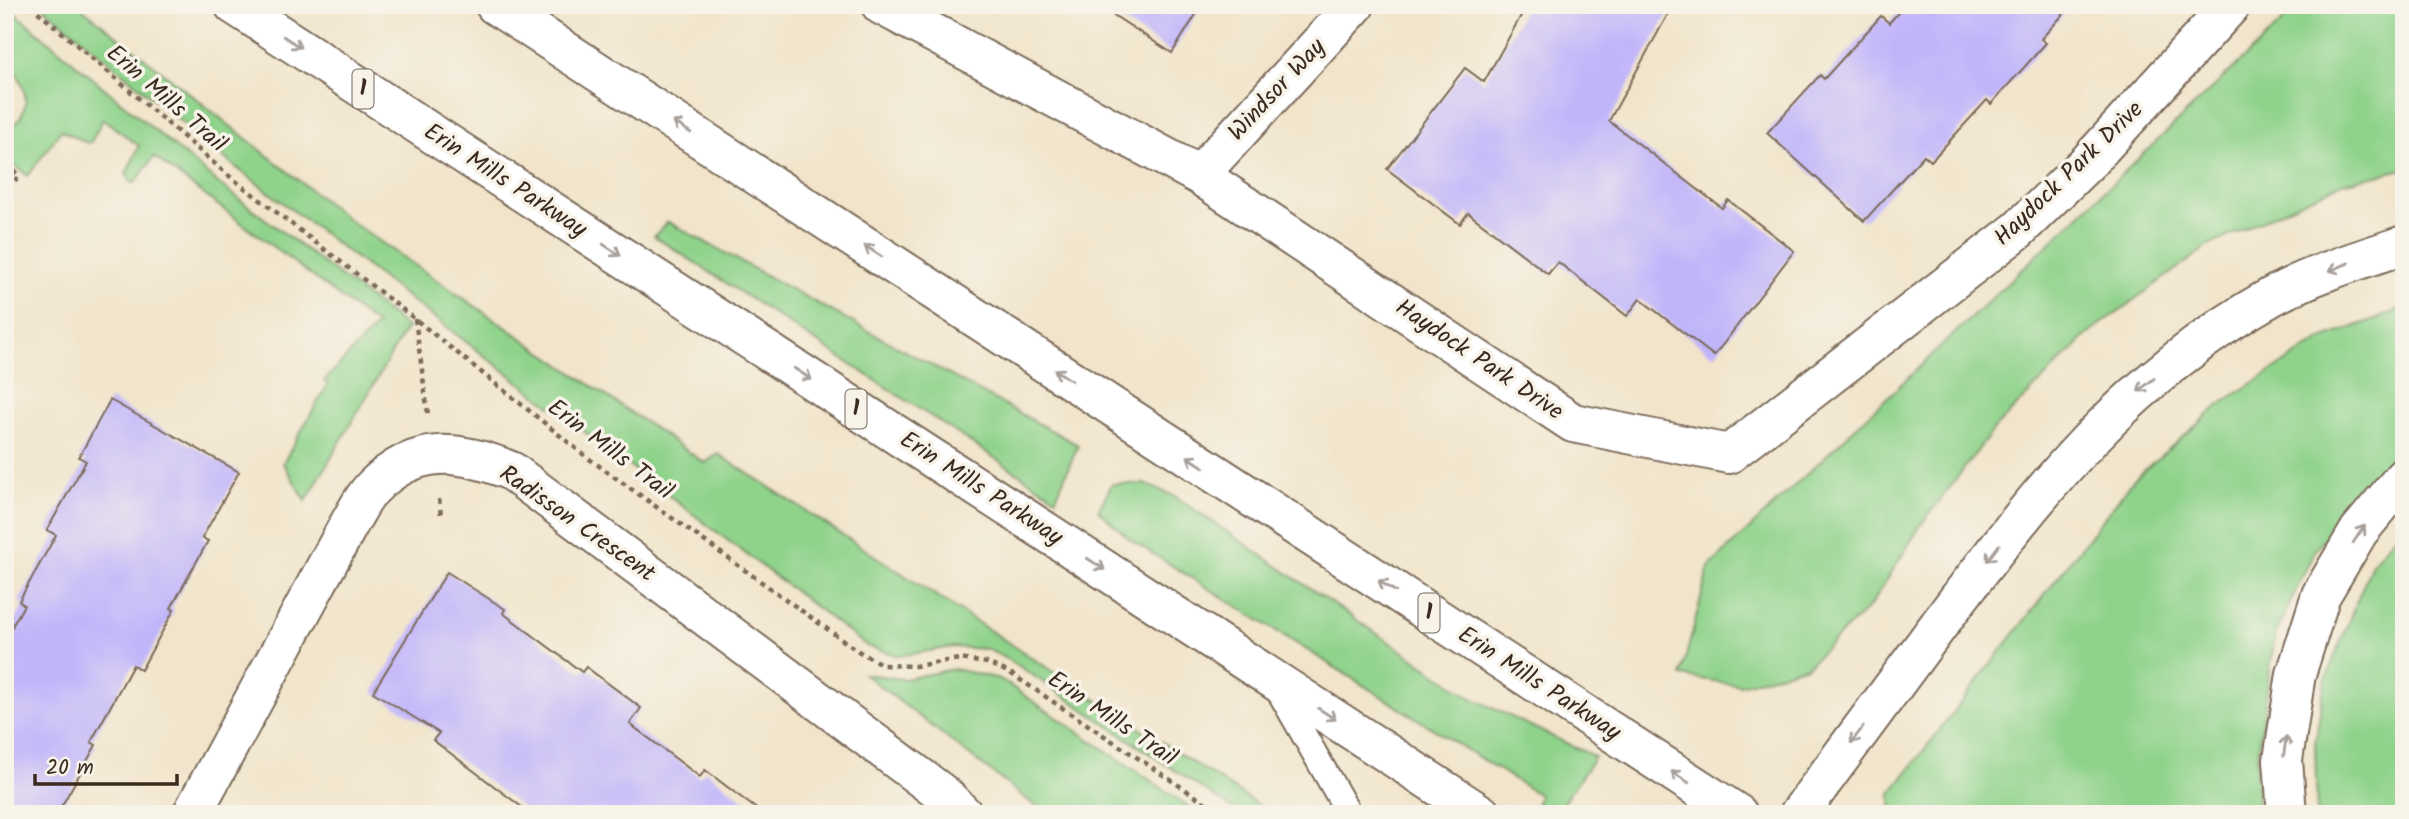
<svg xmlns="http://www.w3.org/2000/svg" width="2409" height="819" viewBox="0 0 2409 819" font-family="Kalam,sans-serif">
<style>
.green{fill:#8fd38b;stroke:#657e54;stroke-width:2}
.building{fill:#c1b5fa}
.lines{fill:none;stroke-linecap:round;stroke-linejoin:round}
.lane-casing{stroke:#7b6b5a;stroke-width:28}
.street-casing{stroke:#7b6b5a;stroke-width:42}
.primary-casing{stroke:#7b6b5a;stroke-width:42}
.highway-casing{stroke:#7b6b5a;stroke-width:42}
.path{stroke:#7b6b5a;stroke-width:4.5;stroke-dasharray:5 5;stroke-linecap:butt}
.lane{stroke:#fff;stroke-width:24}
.street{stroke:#fff;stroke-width:38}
.primary{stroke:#fff;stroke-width:38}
.highway{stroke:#fff;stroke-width:38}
.oneway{stroke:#a79f9a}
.labels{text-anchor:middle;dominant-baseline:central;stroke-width:7;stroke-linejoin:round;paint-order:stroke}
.shield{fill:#f7f3e8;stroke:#73665b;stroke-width:2}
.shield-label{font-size:23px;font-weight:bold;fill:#3b2a1e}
.street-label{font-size:24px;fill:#3b2a1e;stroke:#f7f3e8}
</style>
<rect width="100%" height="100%" fill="#f7f3e8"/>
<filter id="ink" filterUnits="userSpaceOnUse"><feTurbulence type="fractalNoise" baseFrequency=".0143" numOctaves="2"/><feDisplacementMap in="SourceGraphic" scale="14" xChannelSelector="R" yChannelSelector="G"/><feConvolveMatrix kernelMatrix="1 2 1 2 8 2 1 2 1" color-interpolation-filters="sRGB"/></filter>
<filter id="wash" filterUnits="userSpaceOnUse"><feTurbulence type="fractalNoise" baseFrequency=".00686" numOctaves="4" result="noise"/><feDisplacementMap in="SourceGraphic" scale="28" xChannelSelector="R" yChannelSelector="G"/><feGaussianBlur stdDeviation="1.57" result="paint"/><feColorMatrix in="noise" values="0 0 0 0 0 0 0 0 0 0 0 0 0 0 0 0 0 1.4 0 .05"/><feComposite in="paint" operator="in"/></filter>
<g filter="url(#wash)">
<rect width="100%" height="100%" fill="#f1e4ca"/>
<!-- green -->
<path class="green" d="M5 5 218 183 407 327 306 501 283 463 328 384 324 381 377 325 154 157 135 183H132L126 174 139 146 103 119 91 142 87 143 61 130 28 176 5 158V134C11 128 21 120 23 112 30 95 20 72 5 63Z
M41 5H78L350 221 705 463 718 454 1272 814H1240L1013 662 987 649 953 647 899 656 867 646 233 165Z
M2300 5H2404V169L2342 183 2208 246 2089 333 1995 428 1921 525 1871 605 1807 666 1740 685 1681 676 1709 567Z
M668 222 1078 445 1056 498 654 236Z
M2404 308V442L2315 550 2275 635 2256 766 2259 814H1891V793L2134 479 2222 403 2322 339Z
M1112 484H1145L1174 496 1472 698 1595 757 1555 814H1546L1536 808 1539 795 1131 540 1098 510Z
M2404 527V814H2317L2315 743 2325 681 2372 563Z
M954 669 1000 679 1200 814H1046L864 674 904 679Z"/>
<g id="blocks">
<!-- building -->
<path class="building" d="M1098 5H1202L1172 53Z
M1527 5H1673L1609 121 1722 208 1728 200 1794 251 1714 356 1640 299 1627 316 1558 262 1548 274 1468 213 1460 224 1387 169 1465 68 1484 82Z
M1905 5H2072L2041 39 2046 43 1991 104 1987 100 1931 161 1924 155 1864 221 1767 133 1820 75 1824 79 1881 16 1889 23Z
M110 400 239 472 202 538 208 541 171 608 174 610 141 670 133 665 91 742 96 745 57 814H5V639L24 605 19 601 56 535 47 530 86 461 79 457Z
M447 572 505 609 503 613 582 672 586 667 641 708 630 724 700 777 705 770 763 814H531L433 740 439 733 373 692Z"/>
</g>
</g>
<g filter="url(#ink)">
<use href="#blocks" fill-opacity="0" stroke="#7b6b5a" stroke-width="2"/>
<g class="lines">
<defs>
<path id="lane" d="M1276 686 1349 814"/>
<path id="street" d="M881 5 1199 175 1573 423 1729 454 2018 230 2090 160 2231 5
M1199 175 1355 5
M192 814 349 524C356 512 363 497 373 487 416 444 459 450 511 471L944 795 963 814"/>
<path id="primary" d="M234 5 1481 814
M495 5 1738 814"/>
<path id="highway" d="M1799 814C1847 748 1896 683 1944 618 2040 490 2128 377 2271 297 2312 274 2359 260 2404 245
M2287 814 2283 760 2296 674 2321 595 2359 531 2404 477"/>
</defs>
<!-- lane casing -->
<use href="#lane" class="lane-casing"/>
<!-- street casing -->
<use href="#street" class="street-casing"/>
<!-- primary casing -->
<use href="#primary" class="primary-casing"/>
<!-- highway casing -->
<use href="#highway" class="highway-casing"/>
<!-- path -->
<path class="path" d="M30 5 228 175 415 319 588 458 858 651 883 665 915 666 959 659 987 663 1010 673 1222 814
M5 164 19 175 5 195
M415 319 428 414
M439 499 441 515"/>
<!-- lane -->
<use href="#lane" class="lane"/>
<!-- street -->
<use href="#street" class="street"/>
<!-- primary -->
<use href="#primary" class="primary"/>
<!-- highway -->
<use href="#highway" class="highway"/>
</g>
<!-- one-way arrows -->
<defs><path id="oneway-shaft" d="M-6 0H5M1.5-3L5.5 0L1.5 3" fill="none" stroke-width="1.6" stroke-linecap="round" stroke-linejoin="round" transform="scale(1.75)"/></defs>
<g class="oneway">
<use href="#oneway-shaft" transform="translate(292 42) rotate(33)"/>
<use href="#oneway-shaft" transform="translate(682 127) rotate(-147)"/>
<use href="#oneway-shaft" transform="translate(612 250) rotate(33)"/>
<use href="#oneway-shaft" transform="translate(873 251) rotate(-147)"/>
<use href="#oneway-shaft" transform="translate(2339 267) rotate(157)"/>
<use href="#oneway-shaft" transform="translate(803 374) rotate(33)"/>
<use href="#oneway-shaft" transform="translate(1063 375) rotate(-147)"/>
<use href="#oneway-shaft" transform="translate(2146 385) rotate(141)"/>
<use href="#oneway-shaft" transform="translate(1196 462) rotate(-147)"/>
<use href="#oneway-shaft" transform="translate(2359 534) rotate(-56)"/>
<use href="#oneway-shaft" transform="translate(1993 553) rotate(127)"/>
<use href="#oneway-shaft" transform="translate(1096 564) rotate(33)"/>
<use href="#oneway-shaft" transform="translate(1387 586) rotate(-147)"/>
<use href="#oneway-shaft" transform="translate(1327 714) rotate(33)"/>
<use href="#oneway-shaft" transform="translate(1857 735) rotate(127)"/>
<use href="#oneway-shaft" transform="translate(2285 746) rotate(-82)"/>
<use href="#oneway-shaft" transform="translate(1680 777) rotate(-147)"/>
</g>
</g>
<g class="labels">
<!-- shield labels -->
<g class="shield">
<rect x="352.5" y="69.5" width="21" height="39" rx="5"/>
<rect x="845.5" y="389.5" width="21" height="39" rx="5"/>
<rect x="1418.5" y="593.5" width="21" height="39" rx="5"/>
</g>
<g class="shield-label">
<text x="363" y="89">1</text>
<text x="856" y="409">1</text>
<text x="1429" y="613">1</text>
</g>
<!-- street labels -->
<g class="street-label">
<text transform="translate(1277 90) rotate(-47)">Windsor Way</text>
<text transform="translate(166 99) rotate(41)">Erin Mills Trail</text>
<text transform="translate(2069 174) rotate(-44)">Haydock Park Drive</text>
<text transform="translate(505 181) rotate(33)">Erin Mills Parkway</text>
<text transform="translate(1479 360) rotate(34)">Haydock Park Drive</text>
<text transform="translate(610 450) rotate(37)">Erin Mills Trail</text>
<text transform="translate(981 489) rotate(33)">Erin Mills Parkway</text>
<text transform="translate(577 524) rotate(35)">Radisson Crescent</text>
<text transform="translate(1539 684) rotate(33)">Erin Mills Parkway</text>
<text transform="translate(1112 719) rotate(34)">Erin Mills Trail</text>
</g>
</g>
<!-- margin -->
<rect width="2409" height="819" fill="none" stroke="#f7f3e8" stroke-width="28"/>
<!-- scale -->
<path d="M35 774v10h142v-10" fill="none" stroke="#3b2a1e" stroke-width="3.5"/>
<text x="46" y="774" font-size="21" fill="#3b2a1e" stroke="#f7f3e8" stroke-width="5" paint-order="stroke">20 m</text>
</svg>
